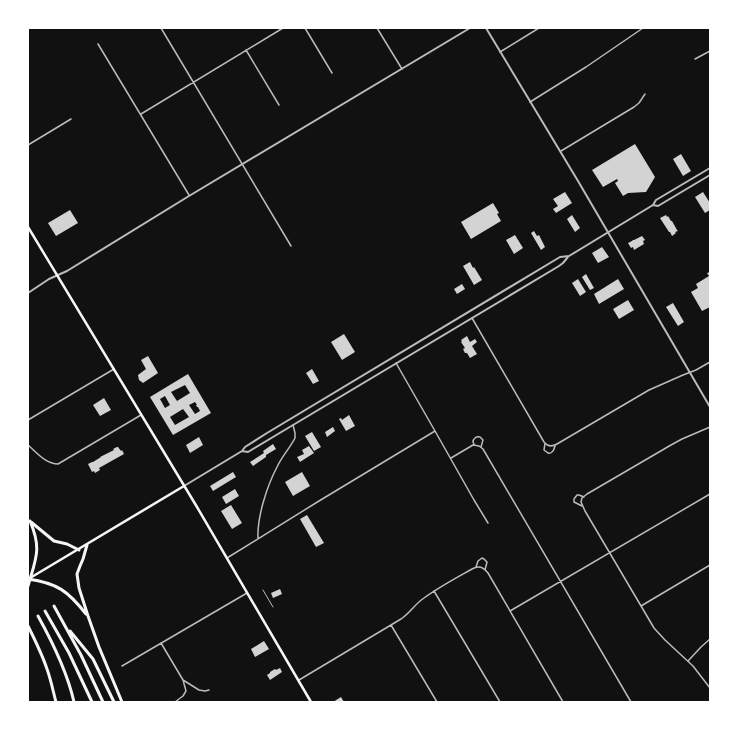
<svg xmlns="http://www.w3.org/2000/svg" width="738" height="730" viewBox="0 0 738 730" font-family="'Varela Round',sans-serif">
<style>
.building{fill:#d3d3d3;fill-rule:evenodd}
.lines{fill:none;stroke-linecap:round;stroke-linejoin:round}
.service{stroke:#bcbcbc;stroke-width:1}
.minor{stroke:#bcbcbc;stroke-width:1.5}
.tertiary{stroke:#bcbcbc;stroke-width:2}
.secondary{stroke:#f5f5f5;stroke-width:2.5}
.motorway{stroke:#f5f5f5;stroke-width:3}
</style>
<rect width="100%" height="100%" fill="#111"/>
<!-- building -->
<path class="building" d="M635 144 655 177 646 192 628 193 623 196 615 183 618 181 617 179 603 187 592 170Z
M681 154 691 171 683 176 673 159Z
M565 192 572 203 556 213 553 209 558 206 553 199Z
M703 192 710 203V210L705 213 695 197Z
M493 203 499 213 497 214 501 221 471 239 461 222Z
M70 210 78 223 56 236 48 223Z
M572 215 580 228 575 232 567 219Z
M666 215 667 217 668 216 671 221H672L677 230 678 231 675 232 676 233 672 236 670 232H669L660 218Z
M534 231 537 236 539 235 545 247 541 250 531 233Z
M515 235 523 248 514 254 506 240Z
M642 236 645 240 643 241 644 244 634 250 633 247 631 248 628 243 632 241 633 240H634Z
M602 247 609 257 598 263 592 253Z
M470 262 473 268 474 267 482 280 474 285 463 266Z
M710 272V307L702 311 691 292 698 288 696 284 709 276 707 273Z
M586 274 594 288 590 290 582 277Z
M578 279 586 292 580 296 572 283Z
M618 279 624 289 599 304 594 294Z
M462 284 465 289 457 294 454 289Z
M628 300 634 310 619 319 613 309Z
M673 303 684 322 678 326 666 307Z
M344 334 355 352 342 360 331 342Z
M467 336 470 342 475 339 477 342 472 346 477 354 470 358 467 353H465L463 349 465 348 461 342 462 341 461 340Z
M148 356 158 373 143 383 139 380 138 375 146 369 141 360Z
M312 369 319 381 313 384 306 373Z
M188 374 211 413 173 435 150 397ZM185 385 190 393 177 401 171 392ZM165 396 170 405 165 408 160 399ZM195 402 197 405H196L197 407H198L200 411 195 414 189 405ZM183 409 189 417 175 425 170 417Z
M104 398 111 410 100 416 93 405Z
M349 415 355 426 346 431 339 419 341 418 342 420Z
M333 427 335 431 327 437 325 432Z
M312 432 321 447 314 451 305 436Z
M199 437 203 445 190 453 186 445Z
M273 444 276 449 266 455V457L253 466 250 462 264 453 263 451Z
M309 446 314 453 300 462 297 457 304 454 302 450Z
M117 447H118L121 451 122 450 124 454 99 468 100 470 95 473 94 471 92 472 88 464 92 462H93L101 457H100L114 450 113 449Z
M233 472 236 477 213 491 210 486Z
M302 472 310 486 293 496 285 482Z
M235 489 239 496 226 504 222 497Z
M231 505 242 523 232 529 221 511Z
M307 515 324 543 316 547 300 519Z
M280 589 282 594 273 598 271 593Z
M264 641 269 649 255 657 251 649Z
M280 668 282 672 270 680 267 675 270 673V672L275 669 276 670Z
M341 697 344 702H333Z"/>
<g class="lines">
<!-- service -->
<path class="service" d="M263 590 273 607"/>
<!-- minor -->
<path class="minor" d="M161 28 291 246
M305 28 332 73
M377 28 402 69
M98 44 189 195
M246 50 279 105
M500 52 539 28
M695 59 710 51
M530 102 586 67 643 28
M141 114 283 28
M28 145 71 119
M561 151 634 107 639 103 645 94
M472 318 544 442C548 447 552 447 557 444L649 390 683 375 696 370 710 362
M396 363 435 431 474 500 488 523
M28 420 114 369
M710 427 682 439 671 445 587 494 582 498 581 502 585 511 654 628 665 640 693 666 710 688
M545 443 544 450 548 453C552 454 554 450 555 446
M474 444 473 442C473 439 476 436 480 437L483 440 481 447
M28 445C37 453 46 464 58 464L141 415
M451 458 473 445 479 446 483 449 631 702
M582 506 574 502V499L577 495H579L584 497
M258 538C257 517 267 486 277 467 282 456 290 448 295 438V433L293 425
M227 558 319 501 435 431
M476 567 478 561 482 558 484 559 487 562 485 570
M434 591 500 702
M641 606 710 565
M510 611 710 494
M391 625 437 702
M161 643 183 680 199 690 205 691 209 690
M688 661 701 647 710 639
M122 666 247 593
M299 680 401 619C410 613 415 604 424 598 439 587 456 578 472 569 479 565 483 567 488 573L563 702
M175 702 183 696 186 691 183 680"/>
<!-- tertiary -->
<path class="tertiary" d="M486 28 578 181 710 407
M653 205 658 206 710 175
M28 293 49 279 67 271 189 196 470 28
M242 451 248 452 278 434 559 266 563 263 568 257
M184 486 242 451 245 447 267 433 555 260 560 257 569 256 653 205 656 200 710 168"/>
<!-- secondary -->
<path class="secondary" d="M28 227 197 507 311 702
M30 578 184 486"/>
<!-- motorway -->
<path class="motorway" d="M31 522 54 541 67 544 79 550
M87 545 83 559 80 566 77 574 79 588 88 616 99 647 122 702
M28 579C57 583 68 591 86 614
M28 586C36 558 42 549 30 521
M54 606 81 655 103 702
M45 611 69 653 92 702
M38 616C53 643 67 671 74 702
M28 626C35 640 42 654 47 669 51 680 53 691 56 702
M70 631 93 659 114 702"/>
</g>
<!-- border -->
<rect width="738" height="730" fill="none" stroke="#ffffff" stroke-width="58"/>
</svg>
